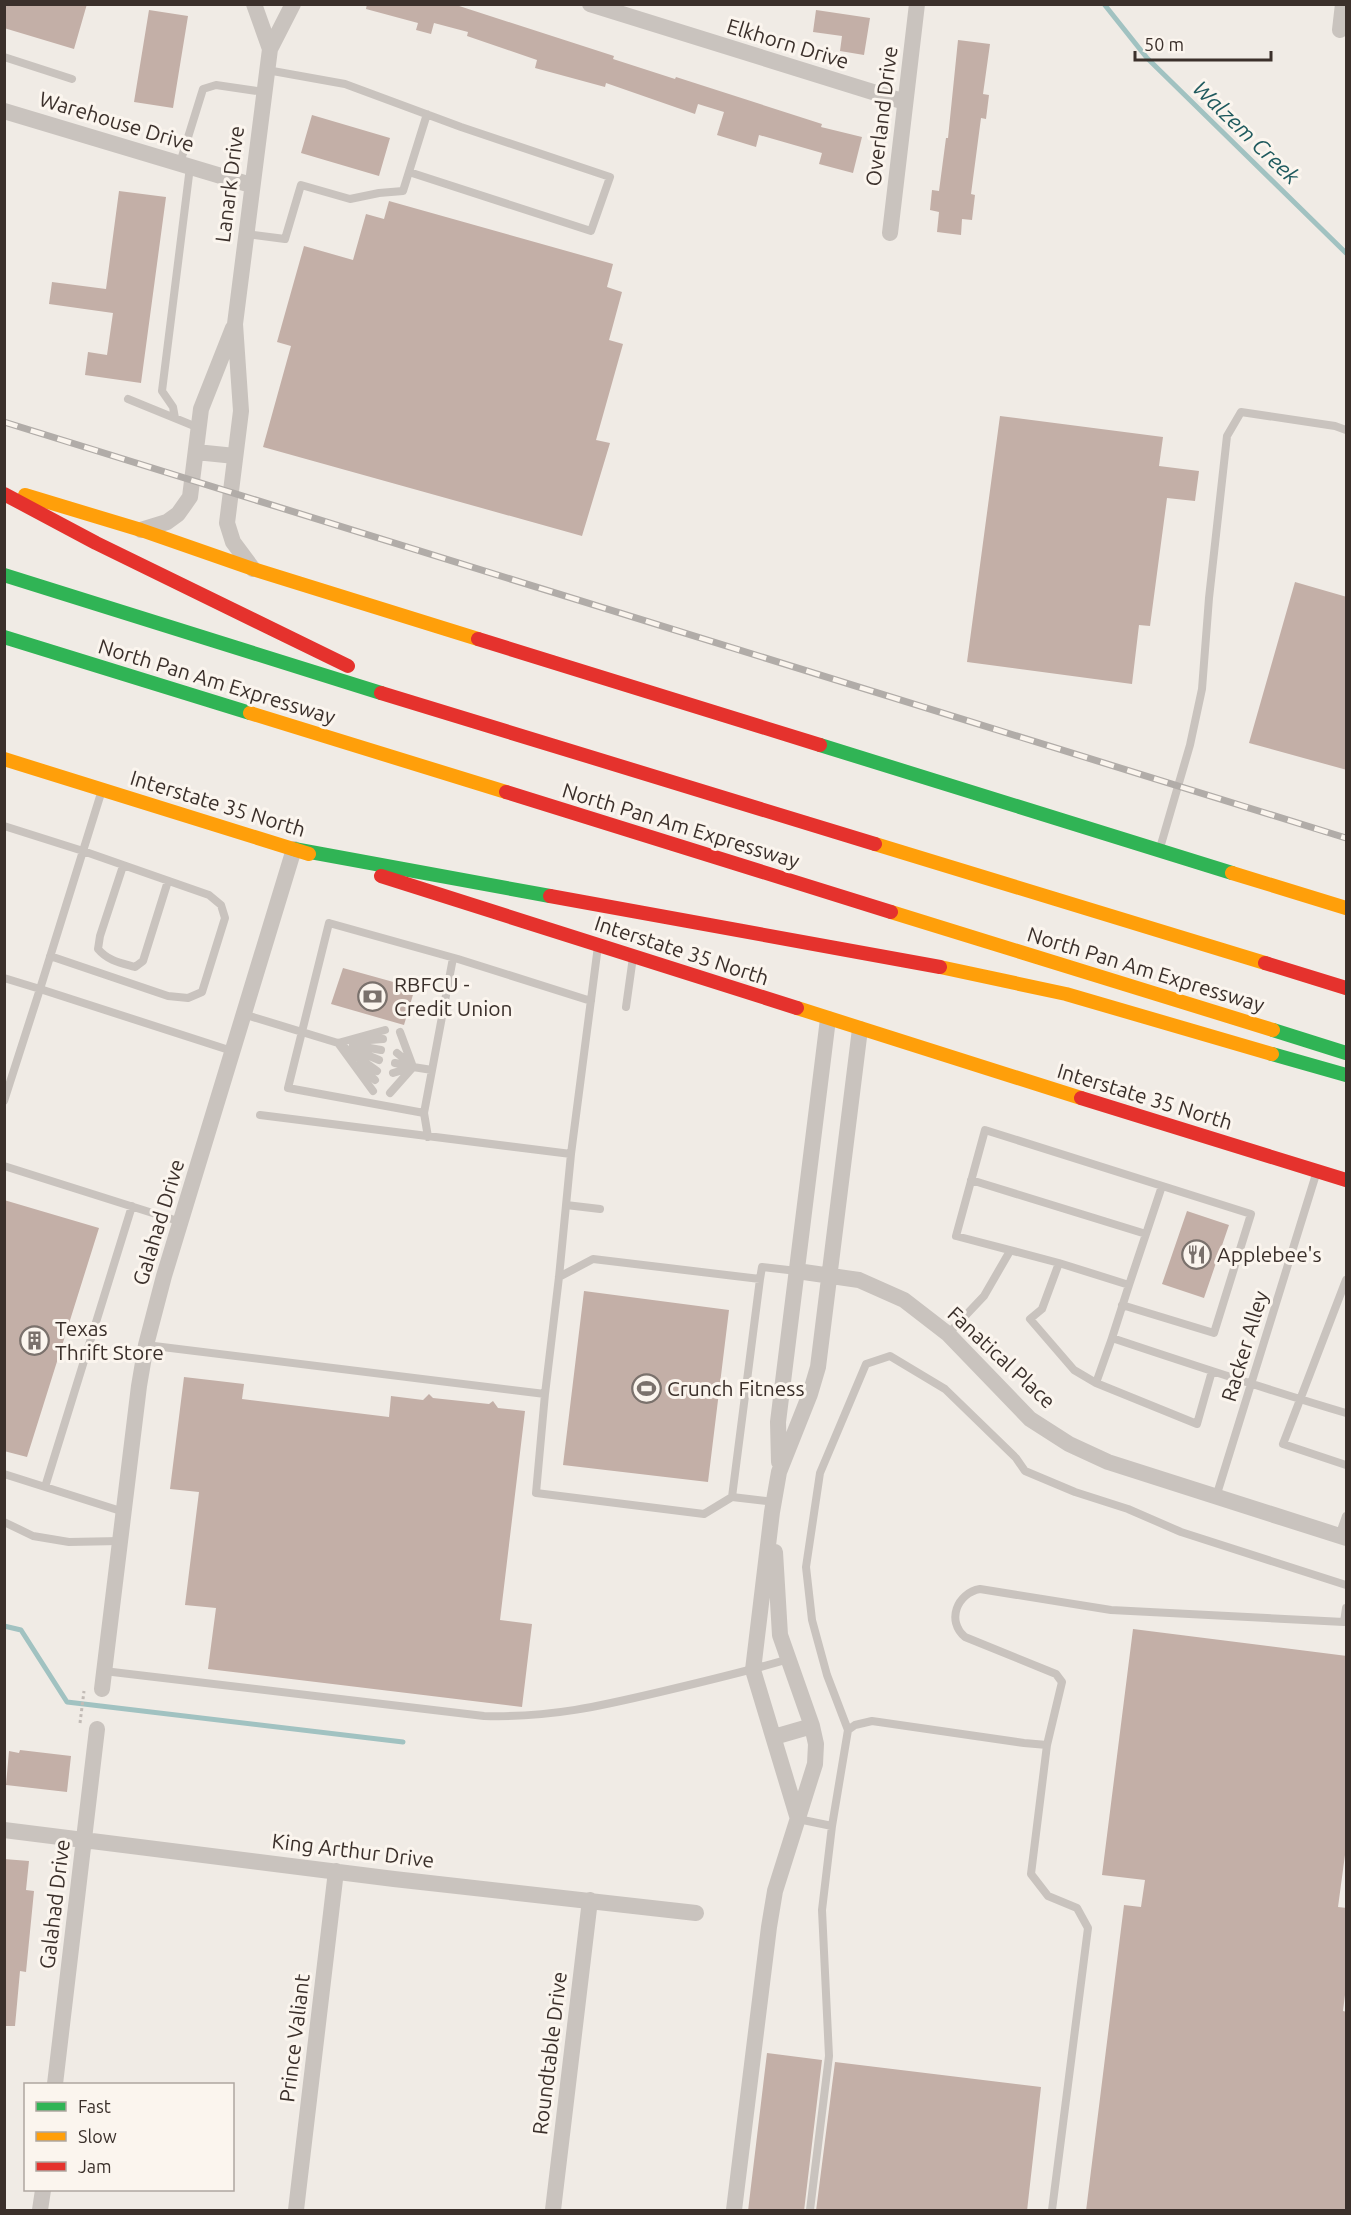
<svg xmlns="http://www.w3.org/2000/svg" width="1351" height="2215" viewBox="0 0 1351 2215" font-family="Ubuntu,sans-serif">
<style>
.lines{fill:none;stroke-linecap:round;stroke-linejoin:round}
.stream{stroke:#a1c2c1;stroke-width:5}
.building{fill:#c3afa7}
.path{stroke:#c2bbb6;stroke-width:3;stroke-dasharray:3 3;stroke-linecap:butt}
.lane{stroke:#c9c3be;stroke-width:8}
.street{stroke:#c9c3be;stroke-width:16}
.fast{stroke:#30b455;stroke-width:14}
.slow{stroke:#ff9f0a;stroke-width:14}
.jam{stroke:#e5322d;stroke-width:14}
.rail-casing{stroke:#b1aca8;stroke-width:7}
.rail{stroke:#fbf5ee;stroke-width:4.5;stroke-dasharray:14;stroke-linecap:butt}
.labels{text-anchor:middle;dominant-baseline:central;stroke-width:6;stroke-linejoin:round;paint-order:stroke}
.street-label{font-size:21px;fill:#3b302b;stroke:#fbf5ee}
.poi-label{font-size:21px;fill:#3b302b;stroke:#fbf5ee;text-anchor:start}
.water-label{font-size:22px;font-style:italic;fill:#1f5a5e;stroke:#fbf5ee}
</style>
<rect width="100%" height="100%" fill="#f0ebe5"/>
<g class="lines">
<!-- stream -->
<path class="stream" d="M1104 4 1147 58 1346 253
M4 1626 21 1630 67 1702 403 1742"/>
</g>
<!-- building -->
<path class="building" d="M4 4H87L74 49 4 28Z
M367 4H453L614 56 613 59 675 79 676 77 822 124 821 127 862 137 853 173 819 164 822 153 759 135 756 147 717 135 724 112 698 104 695 114 606 83 605 87 535 68 537 60 467 36 468 32 434 23 431 34 416 30 418 23 366 9Z
M149 10 188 16 173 108 134 102Z
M816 10 870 18 864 55 840 51 842 36 813 32Z
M958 40 990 44 983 94 989 95 986 119 981 118 971 194 975 195 972 220 962 219 961 235 937 232 939 212 930 210 932 190 939 191 946 138H948Z
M312 115 390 138 379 176 301 153Z
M119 191 166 197 141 383 85 375 88 352 107 355 113 313 49 304 52 282 106 289Z
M389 201 613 264 607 287 622 292 609 340 623 344 596 440 610 443 582 536 263 447 291 346 277 342 304 246 353 260 366 214 384 219Z
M1000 416 1163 437 1159 466 1199 471 1195 501 1167 498 1150 626 1139 625 1132 684 967 662Z
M1295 582 1347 597V770L1249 743Z
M343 968 415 988 404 1025 331 1004Z
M4 1200 99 1228 27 1457 4 1451Z
M1187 1211 1229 1225 1204 1298 1162 1284Z
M584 1291 729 1310 708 1482 563 1465Z
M184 1377 244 1384 242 1399 389 1417 391 1396 423 1400 429 1394 433 1398 489 1404 493 1401 498 1408 525 1411 500 1620 532 1624 522 1707 208 1669 216 1608 185 1605 199 1492 170 1489Z
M1133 1629 1347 1656V1840L1338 1907 1347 1908V1979L1343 2011 1347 2012V2211H1086L1124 1905 1141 1907 1145 1880 1102 1875Z
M20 1750 71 1756 67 1792 6 1785 9 1751 19 1753Z
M4 1859 29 1861 26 1890 34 1891 26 1972 20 1971 15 2026H4Z
M767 2053 822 2060 804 2211H748Z
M835 2062 1041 2087 1027 2211H816Z"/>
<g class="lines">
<!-- path -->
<path class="path" d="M80 1723 84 1691"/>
<!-- lane -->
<path class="lane" d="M4 57 72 79
M267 70 345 84 461 127 610 177 591 231 409 172
M180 163 203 89 216 85 264 92
M246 234 285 239 301 185 350 199 379 193 403 191 427 114
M128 399 199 428
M175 418 173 407 162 391 190 167
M102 790 40 989 232 1051
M4 826 83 851 209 895 221 905 225 918 202 992 188 998 168 996 50 956
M1160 848 1190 745 1202 689 1209 598 1227 436 1241 412 1335 426 1346 430
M123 866 100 936 98 949C108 961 121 963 135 967L143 961 168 881
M4 978 40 989 4 1101
M626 1007 633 957
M243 1014 338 1043 385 1030
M400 1032 413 1067 432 1070
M356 1041 383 1039
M338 1043 373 1091
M353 1045 381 1050
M345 1048 377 1071
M355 1050 379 1060
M397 1053 413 1066
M395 1063 410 1066
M359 1064 375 1080
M393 1073 413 1067
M390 1093 413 1067
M424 1113 453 958
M260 1115 571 1154
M428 1137 424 1113 288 1088 329 923 458 959 591 1001
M4 1166 181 1222
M971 1180 1146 1234
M566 1205 600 1209
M1059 1263 1129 1285 1112 1338
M559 1277 593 1259 760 1279 762 1267 797 1271
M760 1279 732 1497 774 1502
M1346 1280 1283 1444 1346 1465
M1129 1285 1162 1186
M948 1334 984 1296 1010 1251
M146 1345 545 1394 559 1277 571 1154 598 946
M1212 1371 1197 1424 1096 1383 1112 1338C1190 1364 1268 1390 1346 1413
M1096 1383 1074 1370 1030 1319 1042 1309 1059 1263 956 1236 985 1130 1251 1214 1214 1333 1122 1305
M545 1394 536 1493 704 1514 732 1497
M4 1474 124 1512
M45 1487 132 1206
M1216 1497 1317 1171
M4 1522 33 1536 69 1542 120 1541
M1339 1536 1346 1516
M104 1671 484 1716C550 1718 601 1706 664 1691 706 1681 748 1671 789 1659
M848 1730 827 1675 812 1620 806 1567 820 1473 866 1364 890 1356 945 1389 1016 1458 1025 1471 1075 1492 1128 1509 1181 1532 1346 1585
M798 1819 832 1826 848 1730 855 1725 872 1721 1024 1743 1047 1745
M810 2210 829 2056 822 1910 832 1826
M1052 2210 1088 1928 1077 1908 1048 1896 1031 1874 1047 1745 1062 1682 1056 1674 965 1637C946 1621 957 1593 980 1589L1111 1610 1344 1622 1346 1608"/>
<!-- street -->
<path class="street" d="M254 4 270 49
M590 4 905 102
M1340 30 1343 4
M4 111 251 185
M890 233 917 4
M196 452 235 456
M141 530 167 522 178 514 190 497 201 409 233 328
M253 569 233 542 227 523 241 411 235 324 270 49 293 4
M797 1271 859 1280 904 1300 948 1334 1030 1419 1069 1444 1108 1462 1346 1538
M779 1462 778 1422 828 1019
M102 1689 139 1386 146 1345 164 1276 294 849
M774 1737 812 1726
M798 1819 753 1670 772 1512 779 1472 810 1394 818 1367 860 1029
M4 1830 394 1879 696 1913
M55 2084 97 1729
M40 2210 43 2190
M296 2210 336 1871
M553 2210 590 1900
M734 2210 769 1927 775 1891 815 1764 816 1744 812 1726 780 1635 775 1552"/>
<!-- fast -->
<path class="fast" d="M4 575 381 693
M4 637 250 713
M820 745 1232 873
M294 849 550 896
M1273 1030 1346 1053
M1272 1054 1346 1075"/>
<!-- slow -->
<path class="slow" d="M25 495 141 530 253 569 478 639
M250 713 506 792
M4 759 309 854
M875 844 1265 963
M1232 873 1346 908
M891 912 1273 1030
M940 967 1066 994 1272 1054
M797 1008 1081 1098"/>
<!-- jam -->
<path class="jam" d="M4 494 96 543 348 666
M478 639 820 745
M381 693 875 844
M506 792 891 912
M381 876 797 1008
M550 896 940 967
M1265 963 1346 988
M1081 1098 1346 1180"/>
<defs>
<path id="rail" d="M4 422 1346 838"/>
</defs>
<!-- rail casing -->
<use href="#rail" class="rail-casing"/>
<!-- rail -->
<use href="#rail" class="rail"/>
</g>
<!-- icons -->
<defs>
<symbol id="bank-ring" viewBox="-11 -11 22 22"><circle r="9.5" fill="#fbf5ee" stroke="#7a716c" stroke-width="1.5"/><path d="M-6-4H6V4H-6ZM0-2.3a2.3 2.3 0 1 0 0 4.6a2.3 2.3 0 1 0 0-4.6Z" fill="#7a716c"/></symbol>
<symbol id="restaurant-ring" viewBox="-11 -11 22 22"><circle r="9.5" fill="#fbf5ee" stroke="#7a716c" stroke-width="1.5"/><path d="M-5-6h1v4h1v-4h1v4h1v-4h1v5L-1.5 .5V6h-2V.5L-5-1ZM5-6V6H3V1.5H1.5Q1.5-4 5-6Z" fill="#7a716c"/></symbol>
<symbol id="building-ring" viewBox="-11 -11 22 22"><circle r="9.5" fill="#fbf5ee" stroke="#7a716c" stroke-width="1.5"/><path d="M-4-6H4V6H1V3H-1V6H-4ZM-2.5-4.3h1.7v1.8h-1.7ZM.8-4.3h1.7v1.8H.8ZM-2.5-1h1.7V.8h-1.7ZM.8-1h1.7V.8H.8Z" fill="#7a716c"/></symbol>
<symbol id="stadium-ring" viewBox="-11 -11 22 22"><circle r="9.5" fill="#fbf5ee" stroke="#7a716c" stroke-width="1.5"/><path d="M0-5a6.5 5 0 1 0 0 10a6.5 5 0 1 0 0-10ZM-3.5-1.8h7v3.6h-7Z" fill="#7a716c"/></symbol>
</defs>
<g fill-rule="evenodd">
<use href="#bank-ring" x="356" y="980" width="33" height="33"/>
<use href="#restaurant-ring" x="1180" y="1238" width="33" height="33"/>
<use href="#building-ring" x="18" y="1324" width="33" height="33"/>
<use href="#stadium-ring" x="630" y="1372" width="33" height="33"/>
</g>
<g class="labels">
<!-- street labels -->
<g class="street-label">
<text transform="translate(788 43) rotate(17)">Elkhorn Drive</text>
<text transform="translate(881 116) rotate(-83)">Overland Drive</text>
<text transform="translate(117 121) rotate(17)">Warehouse Drive</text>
<text transform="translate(229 184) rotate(-83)">Lanark Drive</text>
<text transform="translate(217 681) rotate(17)">North Pan Am Expressway</text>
<text transform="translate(218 803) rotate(17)">Interstate 35 North</text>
<text transform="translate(681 825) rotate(17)">North Pan Am Expressway</text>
<text transform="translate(682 950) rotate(18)">Interstate 35 North</text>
<text transform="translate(1146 969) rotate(17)">North Pan Am Expressway</text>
<text transform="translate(1145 1096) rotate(17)">Interstate 35 North</text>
<text transform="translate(158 1222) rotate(-73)">Galahad Drive</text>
<text transform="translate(1244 1346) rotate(-73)">Racker Alley</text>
<text transform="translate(1002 1357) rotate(43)">Fanatical Place</text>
<text transform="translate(353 1850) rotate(7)">King Arthur Drive</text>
<text transform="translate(54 1904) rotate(-83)">Galahad Drive</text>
<text transform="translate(294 2038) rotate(-83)">Prince Valiant</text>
<text transform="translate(549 2053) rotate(-83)">Roundtable Drive</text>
</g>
<!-- poi labels -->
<g class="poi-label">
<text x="394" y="984">RBFCU -<tspan x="394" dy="24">Credit Union</tspan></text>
<text x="1217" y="1254">Applebee's</text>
<text x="55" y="1328">Texas<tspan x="55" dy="24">Thrift Store</tspan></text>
<text x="667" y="1388">Crunch Fitness</text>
</g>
<!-- water labels -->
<g class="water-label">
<text transform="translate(1247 132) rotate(44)">Walzem Creek</text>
</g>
</g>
<!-- border -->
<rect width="1351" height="2215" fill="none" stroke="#3b302b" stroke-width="12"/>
<!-- legend -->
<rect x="24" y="2083" width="210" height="108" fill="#fbf5ee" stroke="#aea6a0" stroke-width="1.5"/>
<rect x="36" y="2102" width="30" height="9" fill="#30b455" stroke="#aea6a0" stroke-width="1.5"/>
<text x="78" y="2113" font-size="18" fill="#3b302b">Fast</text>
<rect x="36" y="2132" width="30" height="9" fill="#ff9f0a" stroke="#aea6a0" stroke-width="1.5"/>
<text x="78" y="2143" font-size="18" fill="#3b302b">Slow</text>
<rect x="36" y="2162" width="30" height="9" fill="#e5322d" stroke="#aea6a0" stroke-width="1.5"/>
<text x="78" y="2173" font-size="18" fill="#3b302b">Jam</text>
<!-- scale -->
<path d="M1135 51v9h136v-9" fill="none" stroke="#3b302b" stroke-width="3"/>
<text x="1144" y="51" font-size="18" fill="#3b302b" stroke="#fbf5ee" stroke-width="4.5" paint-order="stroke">50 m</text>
</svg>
